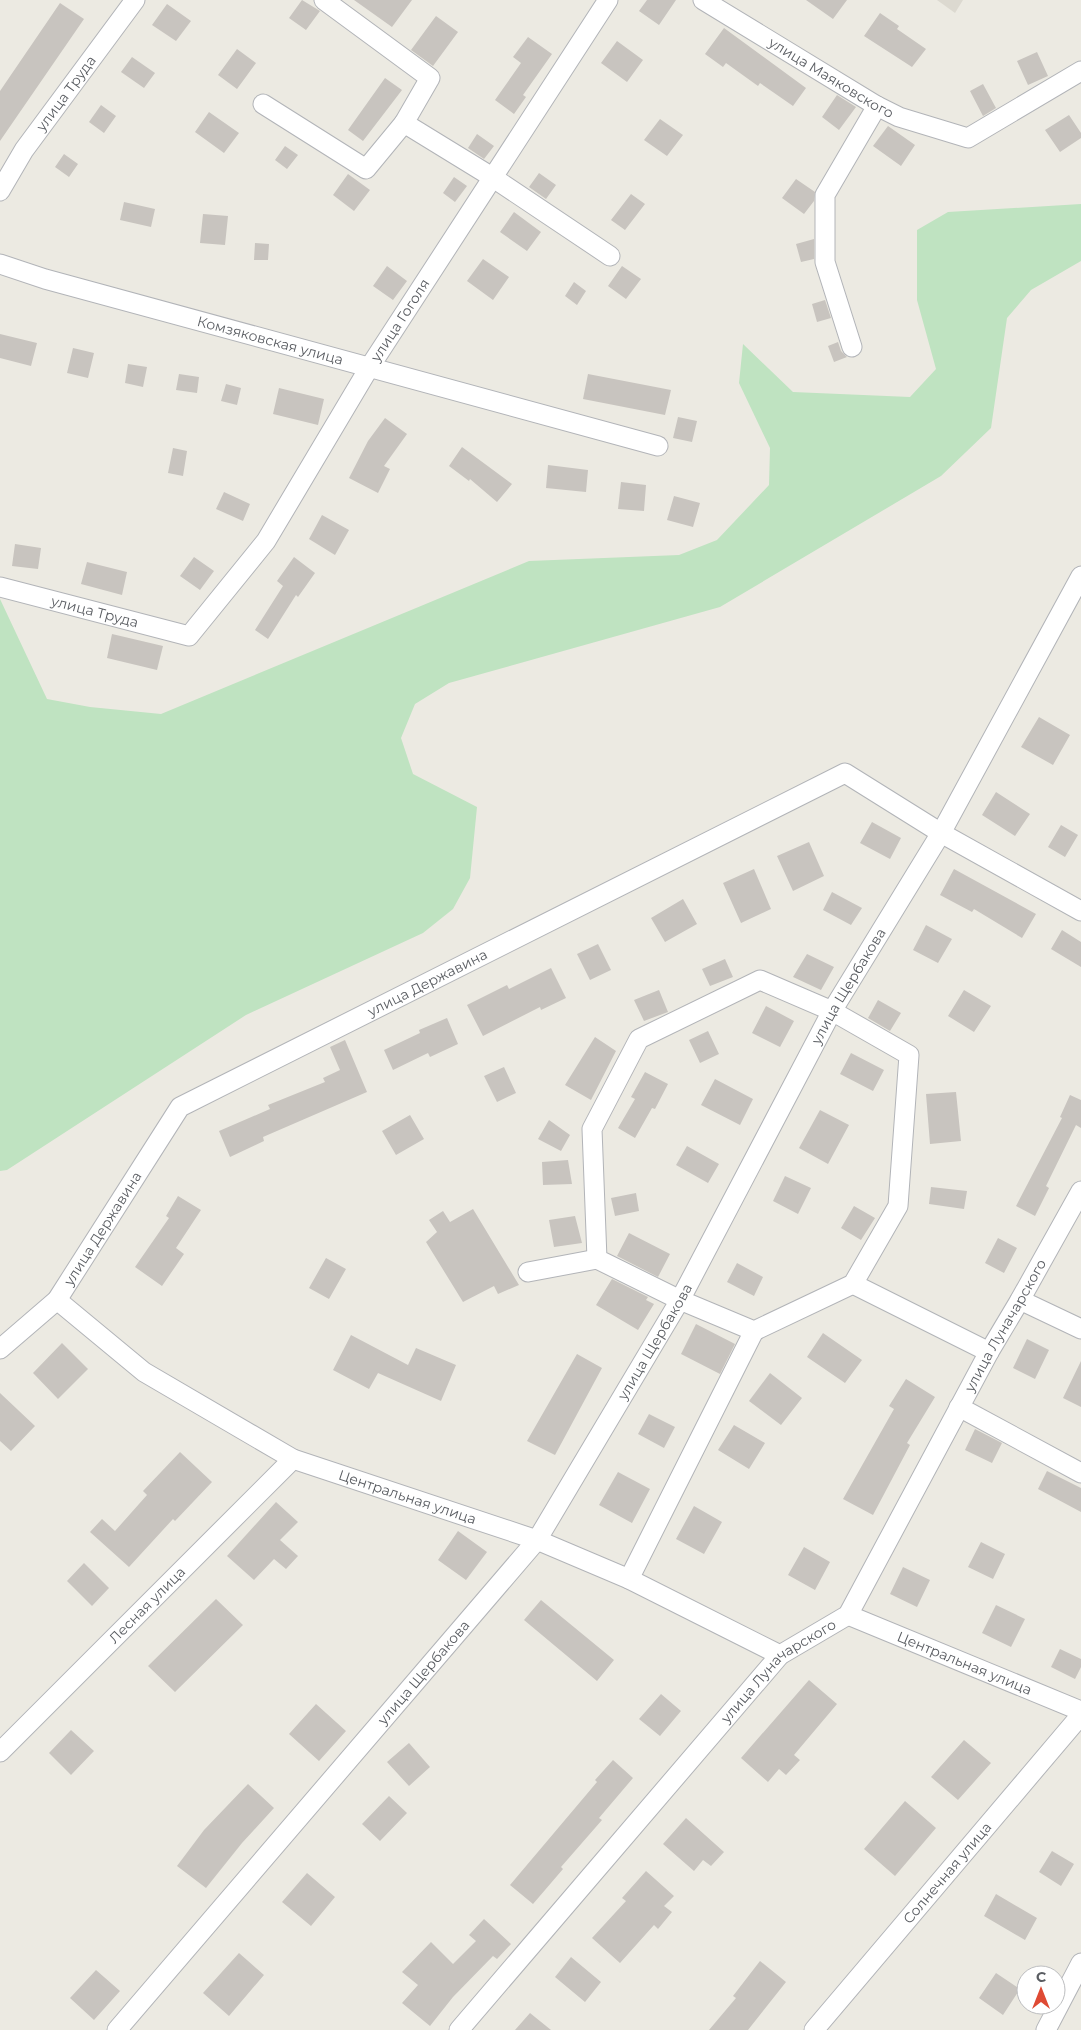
<svg xmlns="http://www.w3.org/2000/svg" width="1081" height="2030" viewBox="0 0 1081 2030" font-family="Montserrat,sans-serif">
<style>
.education{fill:#dcd9d0}
.green{fill:#bfe3c1}
.building{fill:#c8c4bf}
.lines{fill:none;stroke-linecap:round;stroke-linejoin:round}
.minor-casing{stroke:#b2b4b8;stroke-width:21}
.minor{stroke:#fff;stroke-width:19}
.labels{text-anchor:middle;dominant-baseline:central;stroke-width:4;stroke-linejoin:round;paint-order:stroke}
.street-label{font-size:14px;fill:#5a5d62;stroke:#fff}
</style>
<rect width="100%" height="100%" fill="#eceae2"/>
<!-- education -->
<path class="education" d="M937 0H963L955 13Z"/>
<!-- green -->
<path class="green" d="M1081 204V261L1031 290 1007 318 991 428 941 476 720 607 449 683 415 704 401 738 413 774 477 807 470 878 453 909 423 933 246 1015 7 1170 0 1171V599L47 699 90 707 161 714 529 561 679 555 717 540 769 485 770 448 739 383 743 344 793 392 910 397 936 369 917 300V230L948 212Z"/>
<!-- building -->
<path class="building" d="M302 0 320 11 306 30 289 18Z
M354 0H412L392 27Z
M647 0H676L659 25 639 11Z
M806 0H847L833 19Z
M60 3 84 19 0 141V91Z
M167 4 191 21 176 41 152 25Z
M880 13 899 26 897 29 926 49 912 67 864 36Z
M436 16 458 32 433 66 411 50Z
M724 28 806 88 793 106 760 83 758 86 726 63 723 67 705 54Z
M528 37 552 54 523 95 526 97 514 114 495 100 521 63 513 57Z
M617 41 643 60 627 82 601 63Z
M237 49 256 63 237 89 218 75Z
M1037 52 1048 76 1028 85 1017 61Z
M132 57 155 73 144 88 121 72Z
M385 78 402 90 363 141 348 130Z
M983 84 996 108 983 116 970 91Z
M837 95 856 107 839 130 822 117Z
M101 105 116 116 104 133 89 122Z
M209 112 239 133 224 153 195 132Z
M1069 115 1081 133V138L1060 152 1045 130Z
M660 119 683 135 667 156 644 140Z
M888 126 915 145 901 166 873 146Z
M477 134 494 146 484 159 468 148Z
M285 146 298 155 287 169 275 160Z
M64 154 78 164 69 177 55 167Z
M539 173 556 185 546 199 529 187Z
M348 174 370 190 354 211 333 195Z
M454 177 467 186 455 202 443 193Z
M796 179 815 192 814 201 804 214 782 198Z
M631 194 645 204 625 230 611 220Z
M124 202 155 209 151 227 120 220Z
M514 212 541 232 527 251 500 232Z
M203 214 228 216 225 245 200 243Z
M814 239V259L801 262 796 244Z
M255 243 269 244 268 260H254Z
M483 259 509 277 493 300 467 281Z
M387 266 407 281 393 300 373 286Z
M622 266 641 279 626 299 608 286Z
M574 282 586 291 577 305 565 296Z
M825 300 831 318 817 322 812 304Z
M0 334 37 343 31 366 0 358Z
M838 342 841 351 847 357 834 362 828 346Z
M73 348 94 353 88 378 67 373Z
M128 364 147 367 143 387 125 383Z
M179 374 199 377 197 393 176 390Z
M588 374 671 390 665 415 583 399Z
M226 384 241 388 237 405 221 401Z
M279 388 324 399 318 425 273 414Z
M678 417 697 421 692 442 673 438Z
M385 418 407 434 384 466 390 469 378 493 349 478 368 441Z
M462 447 512 484 497 502 470 479 469 481 449 466Z
M173 448 187 451 183 476 168 473Z
M548 465 588 470 586 492 546 488Z
M621 482 646 485 644 511 618 509Z
M224 492 250 504 243 521 216 509Z
M674 496 700 503 693 527 667 520Z
M322 515 349 530 335 555 309 539Z
M15 544 41 548 38 569 12 566Z
M194 557 214 571 200 590 180 576Z
M294 557 315 573 298 597 296 595 268 639 255 630 283 586 277 581Z
M87 562 127 572 122 595 81 584Z
M112 634 163 646 157 670 107 658Z
M1039 717 1070 735 1053 765 1021 747Z
M996 792 1030 814 1015 836 982 815Z
M872 822 901 838 890 859 860 843Z
M1061 825 1078 835 1065 857 1048 847Z
M809 842 824 876 793 891 777 856Z
M754 869 771 909 741 923 723 883Z
M954 869 1036 914 1022 938 974 909 972 912 940 895Z
M832 892 862 908 851 925 823 910Z
M683 899 697 924 665 942 651 918Z
M926 925 952 939 938 963 913 950Z
M1062 930 1081 942V967L1051 949Z
M598 944 611 970 590 980 577 954Z
M807 954 834 967 821 990 793 977Z
M725 959 733 977 710 986 702 969Z
M551 968 566 998 541 1010 540 1007 483 1036 467 1005 507 985 509 989Z
M659 990 668 1012 644 1021 634 1000Z
M964 990 991 1006 974 1032 948 1016Z
M878 1000 901 1013 890 1031 868 1018Z
M766 1006 794 1021 780 1047 752 1033Z
M447 1018 458 1044 430 1057 428 1053 393 1070 384 1050 420 1033 419 1030Z
M708 1031 719 1054 700 1063 689 1040Z
M595 1037 616 1051 591 1100 565 1085Z
M345 1040 367 1092 263 1137 264 1141 230 1157 219 1131 270 1109 268 1105 325 1082 323 1078 340 1070 330 1047Z
M851 1053 884 1070 873 1091 840 1074Z
M504 1067 516 1093 497 1102 484 1076Z
M645 1072 668 1084 655 1109 652 1108 635 1138 618 1128 635 1099 631 1097Z
M715 1079 753 1099 740 1125 701 1105Z
M956 1092 961 1141 930 1144 926 1094Z
M1070 1095 1081 1100V1128L1076 1125 1046 1186 1049 1188 1035 1216 1016 1206 1062 1118 1060 1117Z
M820 1110 849 1125 828 1164 799 1148Z
M410 1115 424 1139 396 1155 382 1131Z
M549 1120 570 1135 561 1151 538 1139Z
M687 1146 719 1164 708 1183 676 1165Z
M568 1160 572 1184 543 1185 542 1162Z
M785 1176 811 1188 798 1214 773 1201Z
M931 1187 967 1191 964 1209 929 1204Z
M636 1193 639 1211 615 1216 611 1198Z
M178 1196 201 1210 176 1248 184 1254 162 1286 135 1267 169 1218 166 1216Z
M854 1206 875 1218 861 1240 841 1228Z
M473 1209 519 1285 498 1294 494 1286 463 1302 426 1242 437 1232 429 1220 443 1211 450 1222Z
M575 1216 582 1243 554 1247 549 1220Z
M629 1233 670 1254 658 1277 617 1256Z
M998 1238 1017 1248 1004 1273 985 1263Z
M326 1258 346 1269 329 1299 309 1288Z
M737 1263 763 1277 754 1296 727 1282Z
M612 1279 648 1297 646 1300 654 1304 638 1330 596 1305Z
M696 1324 735 1344 720 1374 681 1354Z
M823 1333 862 1360 845 1383 807 1357Z
M351 1335 408 1365 416 1348 456 1365 441 1401 378 1373 369 1389 333 1370Z
M1027 1339 1049 1350 1035 1379 1013 1368Z
M62 1343 88 1369 58 1399 33 1373Z
M577 1354 602 1368 555 1455 527 1441Z
M1081 1361V1407L1063 1398Z
M770 1373 802 1398 781 1425 749 1401Z
M906 1379 935 1397 907 1443 910 1445 873 1515 843 1499 894 1409 889 1406Z
M0 1393 35 1426 11 1451 0 1441Z
M649 1414 675 1427 664 1448 638 1434Z
M734 1425 765 1443 749 1469 718 1450Z
M975 1429 1002 1443 992 1463 965 1450Z
M180 1452 212 1482 175 1521 173 1519 129 1567 90 1532 102 1519 115 1531 147 1495 143 1491Z
M1047 1471 1081 1488V1512L1038 1489Z
M618 1472 650 1489 632 1523 599 1505Z
M276 1502 298 1522 280 1540 298 1556 286 1569 274 1559 254 1580 227 1556Z
M694 1506 722 1522 704 1554 676 1539Z
M458 1531 487 1552 466 1580 438 1560Z
M981 1542 1005 1554 993 1579 968 1567Z
M804 1547 830 1562 815 1590 788 1575Z
M84 1563 109 1588 92 1606 67 1581Z
M903 1567 930 1580 917 1607 890 1594Z
M216 1599 243 1625 175 1692 148 1666Z
M541 1600 614 1660 597 1681 524 1620Z
M996 1605 1025 1619 1011 1647 982 1633Z
M1060 1649 1081 1659V1667L1075 1679 1051 1667Z
M809 1680 837 1704 794 1755 800 1760 786 1775 779 1769 768 1782 741 1758Z
M661 1694 681 1711 660 1736 639 1719Z
M316 1704 346 1731 319 1761 289 1734Z
M71 1730 94 1751 71 1775 49 1753Z
M964 1740 991 1763 958 1800 931 1777Z
M409 1743 430 1767 409 1786 387 1762Z
M613 1760 633 1778 599 1818 602 1820 561 1867 563 1869 533 1904 510 1885 597 1782 595 1780Z
M248 1784 274 1808 242 1843 206 1888 177 1866 204 1830Z
M389 1796 407 1813 380 1841 362 1824Z
M905 1801 936 1828 895 1876 864 1849Z
M686 1818 724 1852 711 1866 703 1860 694 1871 663 1844Z
M1052 1851 1074 1864 1061 1886 1039 1872Z
M646 1871 674 1896 664 1906 672 1912 658 1929 654 1925 620 1963 592 1938 626 1901 622 1898Z
M307 1873 335 1897 311 1926 282 1902Z
M996 1894 1037 1918 1025 1940 984 1916Z
M484 1919 511 1944 497 1959 493 1956 453 1997 430 2026 402 2003 418 1985 402 1972 431 1942 453 1964 476 1941 469 1935Z
M239 1953 264 1975 229 2016 203 1993Z
M571 1957 601 1982 585 2002 555 1977Z
M760 1961 786 1982 748 2030H709L736 1998 733 1996Z
M96 1970 120 1991 94 2020 70 1998Z
M996 1973 1020 1989 1003 2015 979 1998Z
M530 2013 551 2030H515Z"/>
<g class="lines">
<defs>
<g id="minor">
<path d="M324 0 430 78 404 123 492 177 610 256"/>
<path id="s1" d="M703 0 877 106 899 117 968 138 1081 71"/>
<path d="M263 104 366 169 404 123"/>
<path id="s2" d="M0 191 24 150 135 0"/>
<path id="s3" d="M0 264 45 279 658 446"/>
<path d="M852 347 825 262V195L877 106"/>
<path id="s4" d="M0 587 189 636 266 541 369 368 608 0"/>
<path d="M760 980 832 1011 909 1055 898 1206 853 1284 754 1331 680 1300 597 1259 592 1129 639 1039Z"/>
<path d="M528 1272 597 1259"/>
<path d="M853 1284 989 1352"/>
<path id="s5" d="M57 1300 144 1372 293 1459 537 1540 629 1579 780 1655"/>
<path d="M1020 1300 1081 1329"/>
<path id="s6" d="M0 1349 57 1300 180 1107 845 773 941 833 1081 911"/>
<path d="M959 1407 1081 1473"/>
<path d="M629 1579 754 1331"/>
<path id="s7" d="M848 1615 1081 1711"/>
<path id="s8" d="M0 1752 293 1459"/>
<path id="s9" d="M117 2030 537 1540 680 1300 832 1011 941 833 1081 576"/>
<path id="s10" d="M459 2030 780 1655 848 1615 989 1352 1020 1300 1081 1191"/>
<path id="s11" d="M814 2030 1081 1715"/>
<path d="M1046 2030 1081 1963"/>
</g>
</defs>
<!-- minor casing -->
<use href="#minor" class="minor-casing"/>
<!-- minor -->
<use href="#minor" class="minor"/>
</g>
<g class="labels">
<!-- street labels -->
<g class="street-label">
<text stroke="none"><textPath href="#s1" startOffset="150">улица Маяковского</textPath></text>
<text stroke="none"><textPath href="#s2" startOffset="118">улица Труда</textPath></text>
<text stroke="none"><textPath href="#s4" startOffset="576">улица Гоголя</textPath></text>
<text stroke="none"><textPath href="#s3" startOffset="281">Комзяковская улица</textPath></text>
<text stroke="none"><textPath href="#s4" startOffset="98">улица Труда</textPath></text>
<text stroke="none"><textPath href="#s6" startOffset="581">улица Державина</textPath></text>
<text stroke="none"><textPath href="#s9" startOffset="1281">улица Щербакова</textPath></text>
<text stroke="none"><textPath href="#s6" startOffset="160">улица Державина</textPath></text>
<text stroke="none"><textPath href="#s10" startOffset="902">улица Луначарского</textPath></text>
<text stroke="none"><textPath href="#s9" startOffset="876">улица Щербакова</textPath></text>
<text stroke="none"><textPath href="#s5" startOffset="406">Центральная улица</textPath></text>
<text stroke="none"><textPath href="#s8" startOffset="208">Лесная улица</textPath></text>
<text stroke="none"><textPath href="#s7" startOffset="126">Центральная улица</textPath></text>
<text stroke="none"><textPath href="#s9" startOffset="471">улица Щербакова</textPath></text>
<text stroke="none"><textPath href="#s10" startOffset="482">улица Луначарского</textPath></text>
<text stroke="none"><textPath href="#s11" startOffset="206">Солнечная улица</textPath></text>
</g>
</g>
<!-- north arrow -->
<g transform="translate(1041 1990)"><circle r="24" fill="#ffffff" stroke="#bdbec0"/>
<path d="M0-4L9 19L0 12L-9 19Z" fill="#df4a34"/>
<text y="-8" font-size="14" font-weight="bold" text-anchor="middle" fill="#5a5d62">С</text>
</g>
</svg>
